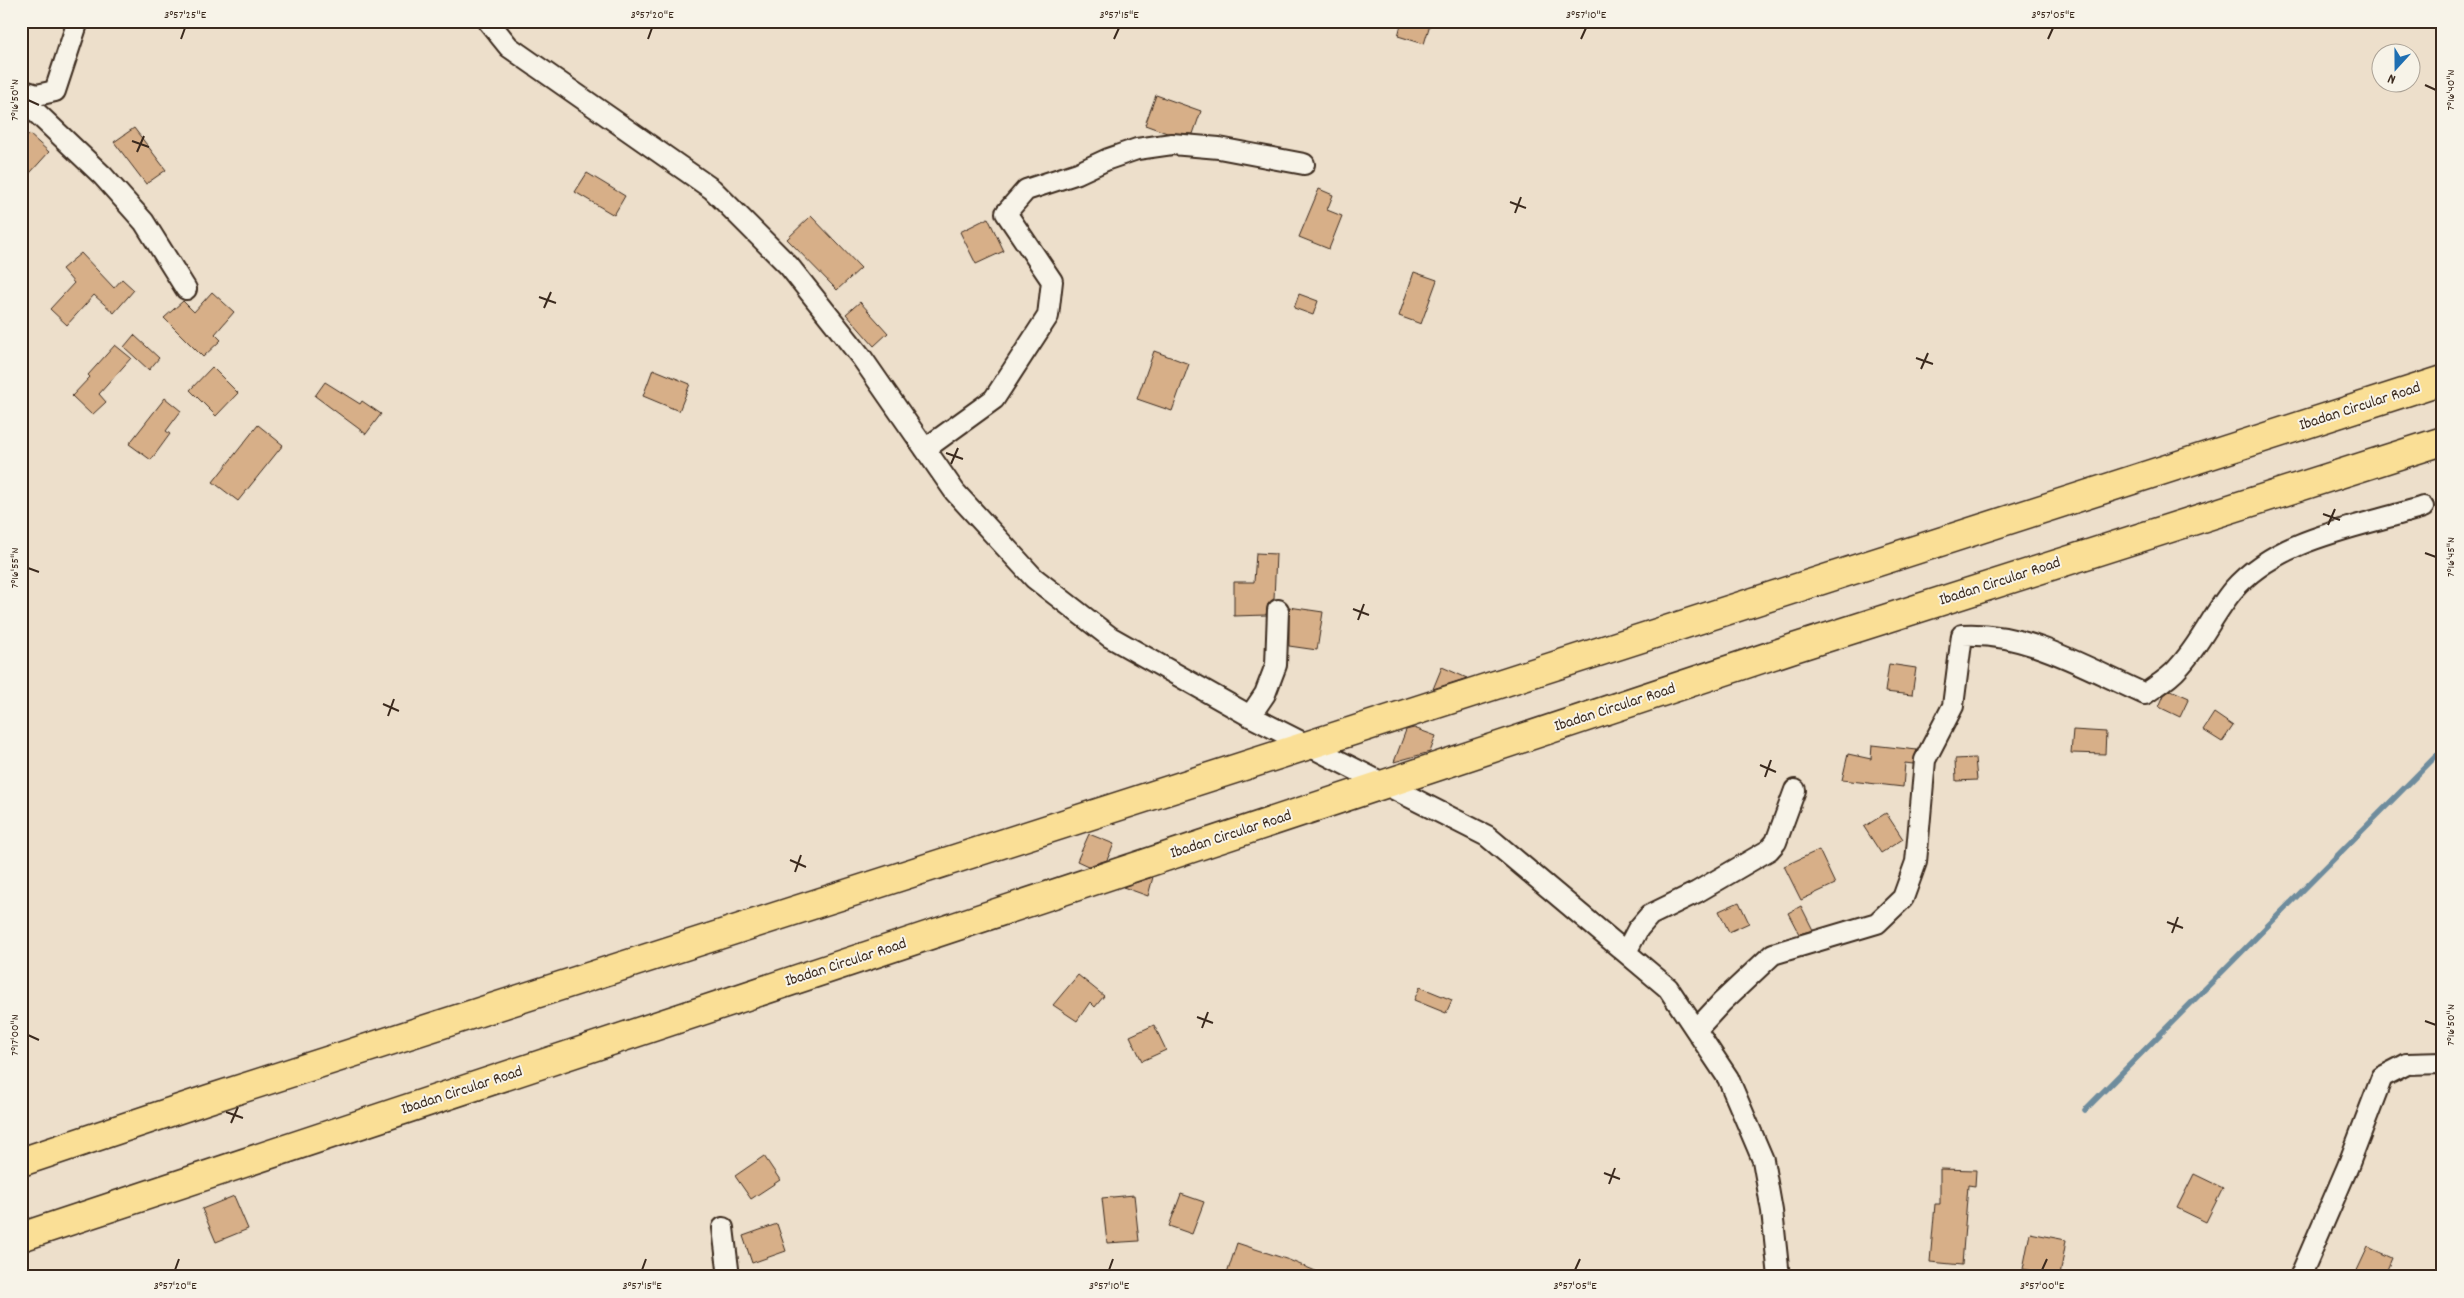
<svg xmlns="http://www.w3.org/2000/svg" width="2464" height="1298" viewBox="0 0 2464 1298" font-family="Dekko,sans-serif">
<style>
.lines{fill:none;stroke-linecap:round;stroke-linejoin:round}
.stream{stroke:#6e8c9d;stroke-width:5.5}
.building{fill:#d7af88;stroke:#3b2a1e}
.minor-casing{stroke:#3b2a1e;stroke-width:24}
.highway-casing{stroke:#3b2a1e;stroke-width:31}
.minor{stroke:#f7f3e8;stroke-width:20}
.highway{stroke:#fadf96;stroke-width:28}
.ticks{fill:none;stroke:#3b2a1e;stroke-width:2}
.labels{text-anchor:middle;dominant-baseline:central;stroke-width:4;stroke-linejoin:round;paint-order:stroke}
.street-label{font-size:16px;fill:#3b2a1e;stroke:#f7f3e8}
.neatline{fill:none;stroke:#3b2a1e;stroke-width:2}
.ticks-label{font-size:12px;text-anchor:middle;fill:#3b2a1e}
</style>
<rect width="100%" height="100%" fill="#eddfcb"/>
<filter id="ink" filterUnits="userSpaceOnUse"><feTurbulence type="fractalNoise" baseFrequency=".02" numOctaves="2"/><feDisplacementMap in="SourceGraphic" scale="10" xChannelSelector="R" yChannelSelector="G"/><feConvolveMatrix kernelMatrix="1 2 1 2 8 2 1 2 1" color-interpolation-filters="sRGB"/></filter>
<g filter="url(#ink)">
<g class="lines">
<!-- stream -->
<path class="stream" d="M2085 1110 2443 749"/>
</g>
<!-- building -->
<path class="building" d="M1402 21H1431L1424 44 1398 36Z
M1156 95 1201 111 1193 134 1167 133 1145 125Z
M134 128 166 170 146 184 114 142Z
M29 134 49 152 21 183V143Z
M587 173 625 196 614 215 575 192Z
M1319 189 1333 195 1327 210 1342 216 1329 249 1299 237Z
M811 216 861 268 837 290 787 239Z
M988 218 1004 251 976 264 960 232Z
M81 253 114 288 122 279 134 290 114 313 94 295 67 325 50 309 74 283 62 269Z
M1414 272 1437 280 1421 324 1399 316Z
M212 292 234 312 215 334 221 340 203 357 164 318 183 301 194 312Z
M1299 294 1318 301 1313 315 1294 308Z
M860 302 888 333 874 346 846 314Z
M134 335 159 358 149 370 124 347Z
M115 345 131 358 99 394 106 402 92 415 72 396 90 377 88 375Z
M1154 351 1189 364 1172 411 1137 399Z
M212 367 238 393 216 416 190 390Z
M653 369 690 384 679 411 643 396Z
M325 382 360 404 362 401 381 414 366 434 315 396Z
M165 398 181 411 166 431 170 434 151 460 129 444Z
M258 425 283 445 238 501 213 482Z
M1256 553 1276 554 1274 599 1268 604 1266 615 1234 616V582H1254Z
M1289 607 1323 612 1317 650 1289 646Z
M1889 664 1916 668 1912 695 1885 692Z
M1442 667 1467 678 1433 689Z
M2171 690 2189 698 2180 717 2159 707 2164 695Z
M2214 713 2233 726 2222 742 2203 730Z
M1414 728 1436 736 1430 752 1394 762 1406 730Z
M2073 730 2106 732 2105 754 2071 753Z
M1872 745 1917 750 1913 764 1905 763 1903 787 1842 780 1848 754 1871 759Z
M1975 758 1977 780 1956 781 1955 759Z
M1886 813 1903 839 1881 853 1864 827Z
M1089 834 1114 844 1107 860 1088 866 1077 861Z
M1819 850 1835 884 1801 900 1784 866Z
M1153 877 1148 896 1123 887Z
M1739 902 1749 923 1729 932 1719 911Z
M1801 906 1813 930 1799 934 1788 913Z
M1078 975 1104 996 1095 1007 1090 1002 1077 1021 1053 1005Z
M1420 987 1452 1000 1446 1013 1414 1000Z
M1154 1025 1166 1050 1142 1061 1130 1036Z
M764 1156 780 1180 751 1199 735 1176Z
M1940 1169 1976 1170 1975 1186 1968 1185 1962 1265 1930 1262 1935 1204H1940Z
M2194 1174 2223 1188 2206 1222 2177 1208Z
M1181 1194 1204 1202 1192 1234 1169 1226Z
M1134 1195 1139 1241 1107 1243 1102 1198Z
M234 1196 248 1229 216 1242 202 1209Z
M777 1224 786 1251 752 1263 743 1236Z
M2030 1233 2066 1240 2060 1276 2023 1269Z
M1237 1243 1289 1260 1330 1277H1226Z
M2368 1247 2392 1258 2384 1277H2354Z"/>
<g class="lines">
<defs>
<path id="minor" d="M488 21 509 47 712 189 789 266 862 358 955 492 1034 578 1110 637 1250 716 1487 836 1668 988 1728 1078 1763 1160 1772 1211 1779 1277
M21 90 37 95 55 91 78 21
M21 98 103 176 144 222 186 289
M925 449 994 399 1048 316 1052 281 1006 213 1026 190 1078 173 1108 159 1137 149 1172 144 1219 148 1304 164
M1250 716 1265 694 1276 665 1278 610
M1626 952 1638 929 1650 915 1697 892 1769 850 1776 842 1795 790
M1696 1030 1722 1002 1773 954 1877 923 1903 898 1916 862 1925 760 1953 706 1962 635C2027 631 2088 669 2145 694 2156 686 2170 678 2178 668 2200 645 2213 614 2233 590 2279 537 2360 527 2423 507
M723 1228 729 1277
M2300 1277 2348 1166 2382 1077 2407 1064 2443 1063"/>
<path id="highway" d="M21 1162 209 1099 2443 380
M21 1237 1794 648 2443 441"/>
</defs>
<!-- minor casing -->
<use href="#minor" class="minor-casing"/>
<!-- highway casing -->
<use href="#highway" class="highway-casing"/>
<!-- minor -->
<use href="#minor" class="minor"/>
<!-- highway -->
<use href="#highway" class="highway"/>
</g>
</g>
<!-- ticks -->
<path class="ticks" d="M181 39 185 28M648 39 652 28M1114 39 1119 28M1581 39 1586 28M2048 39 2053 28M2425 85 2436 90M28 100 39 105M132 141 149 147M137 152 144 136M1510 202 1526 208M1515 213 1521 197M539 297 556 303M544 308 551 292M1916 358 1933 364M1921 369 1928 353M946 453 963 459M951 464 958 448M2323 514 2340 520M2328 525 2335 509M2425 553 2436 557M28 568 39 572M1353 609 1369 615M1358 620 1364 604M383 704 399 711M388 716 394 699M1760 765 1776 772M1765 777 1771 760M790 860 806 867M795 872 801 855M2167 922 2183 928M2172 933 2178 917M1197 1017 1213 1023M2425 1021 2436 1025M1202 1028 1208 1012M28 1035 39 1040M226 1112 243 1118M231 1123 238 1107M1604 1173 1620 1179M1609 1184 1615 1168M175 1270 179 1259M642 1270 646 1259M1109 1270 1113 1259M1575 1270 1580 1259M2042 1270 2047 1259"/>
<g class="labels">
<!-- street labels -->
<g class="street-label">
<text transform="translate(2360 407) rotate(-18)">Ibadan Circular Road</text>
<text transform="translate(2000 582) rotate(-18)">Ibadan Circular Road</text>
<text transform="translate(1615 708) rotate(-18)">Ibadan Circular Road</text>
<text transform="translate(1231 835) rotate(-18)">Ibadan Circular Road</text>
<text transform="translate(846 963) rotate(-18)">Ibadan Circular Road</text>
<text transform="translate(462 1091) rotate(-18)">Ibadan Circular Road</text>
</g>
</g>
<!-- margin -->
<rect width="2464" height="1298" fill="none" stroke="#f7f3e8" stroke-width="55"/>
<!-- north arrow -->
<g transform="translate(2396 68) rotate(201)"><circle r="24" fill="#f7f3e8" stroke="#aca397"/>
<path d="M0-4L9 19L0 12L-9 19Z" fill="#1f6fb2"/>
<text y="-8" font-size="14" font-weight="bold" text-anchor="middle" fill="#3b2a1e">N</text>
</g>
<rect x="28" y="28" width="2408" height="1242" class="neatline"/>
<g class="ticks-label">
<text x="185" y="18">3°57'25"E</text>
<text x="652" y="18">3°57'20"E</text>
<text x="1119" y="18">3°57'15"E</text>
<text x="1586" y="18">3°57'10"E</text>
<text x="2053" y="18">3°57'05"E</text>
<text transform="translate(2450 90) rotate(-90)" y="4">7°16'40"N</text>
<text transform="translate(14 100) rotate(-90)" y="4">7°16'50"N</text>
<text transform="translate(2450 557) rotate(-90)" y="4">7°16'45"N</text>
<text transform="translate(14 568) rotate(-90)" y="4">7°16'55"N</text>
<text transform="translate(2450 1025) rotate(-90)" y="4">7°16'50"N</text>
<text transform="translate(14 1035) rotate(-90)" y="4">7°17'00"N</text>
<text x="175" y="1289">3°57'20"E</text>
<text x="642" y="1289">3°57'15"E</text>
<text x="1109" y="1289">3°57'10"E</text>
<text x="1575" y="1289">3°57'05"E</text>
<text x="2042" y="1289">3°57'00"E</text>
</g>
</svg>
